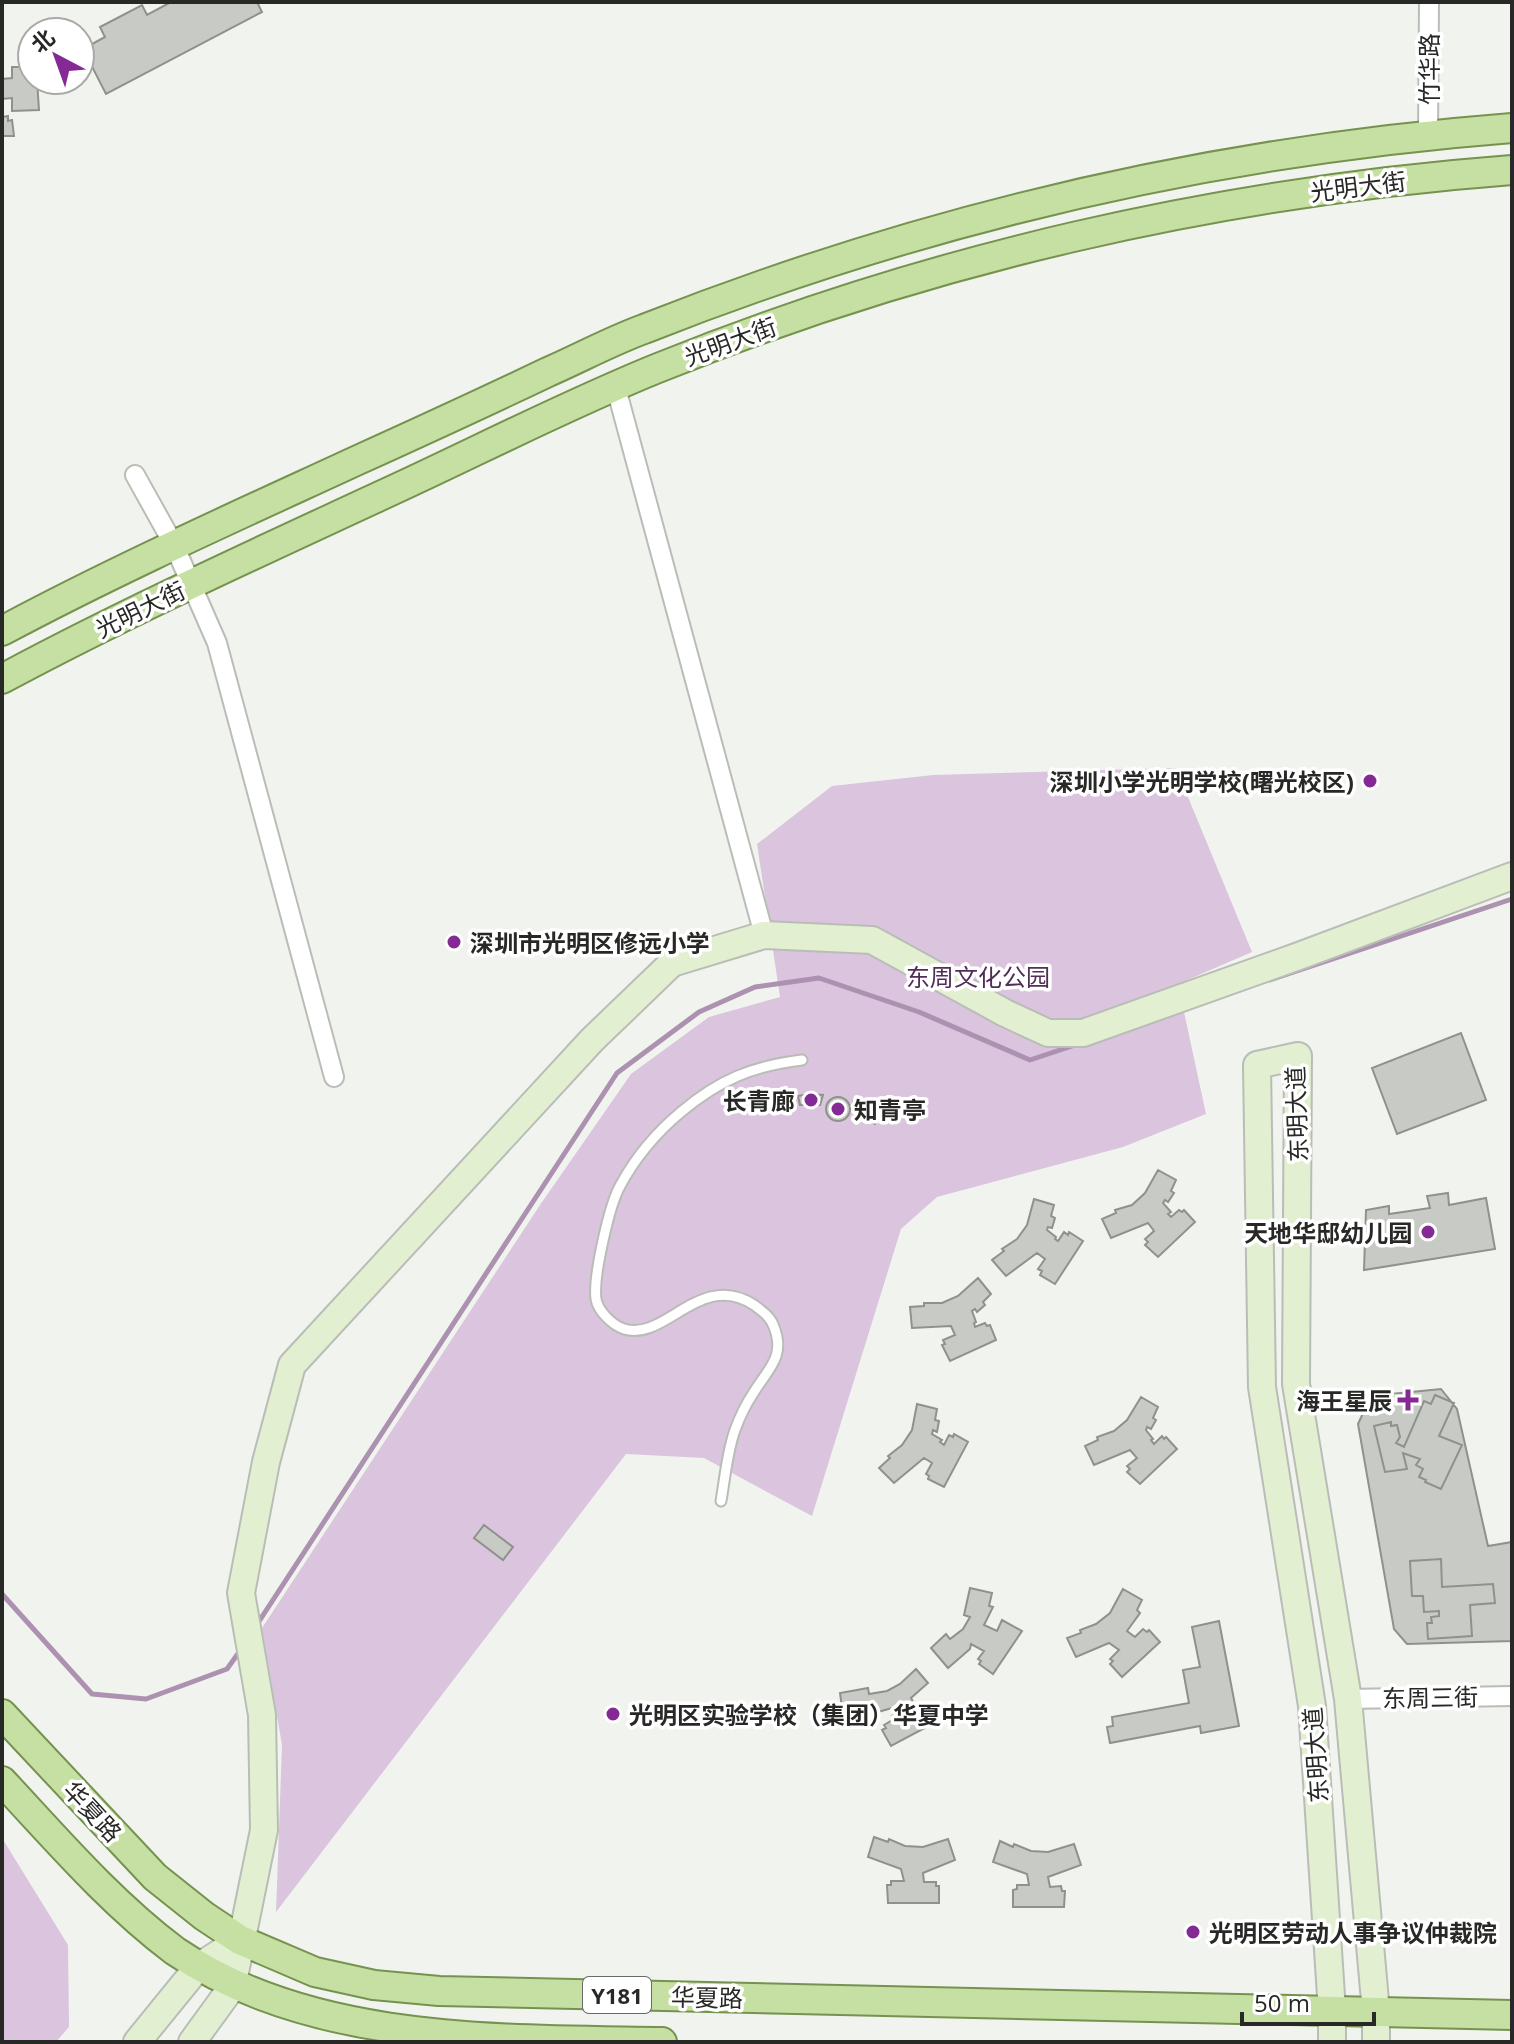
<svg xmlns="http://www.w3.org/2000/svg" width="1514" height="2044" viewBox="0 0 1514 2044" font-family="'Open Sans','Noto Sans SC',sans-serif">
<style>
.green{fill:#dac4de}
.lines{fill:none;stroke-linecap:round;stroke-linejoin:round}
.stream{stroke:#ac92b0;stroke-width:5}
.building{fill:#c8cbc5;stroke:#8f928c;stroke-width:2}
.lane-casing{stroke:#babdb7;stroke-width:13}
.street-casing{stroke:#babdb7;stroke-width:22}
.secondary-casing{stroke:#babdb7;stroke-width:30}
.primary-casing{stroke:#75924f;stroke-width:32}
.lane{stroke:#fff;stroke-width:9}
.street{stroke:#fff;stroke-width:18}
.secondary{stroke:#e2efd0;stroke-width:26}
.primary{stroke:#c5e0a2;stroke-width:28}
.poi-dot{fill:#852995;stroke:#fff;stroke-width:3}
.labels{text-anchor:middle;dominant-baseline:central;stroke-width:7;stroke-linejoin:round;paint-order:stroke}
.shield{fill:#fff;stroke:#686968;stroke-width:2}
.shield-label{font-size:22px;font-weight:bold;fill:#282927}
.street-label{font-size:24px;fill:#282927;stroke:#fff}
.poi-label{font-size:24px;font-weight:bold;fill:#282927;stroke:#fff;text-anchor:end}
.park-label{font-size:24px;fill:#512e57;stroke:#fff}
</style>
<rect width="100%" height="100%" fill="#f1f4ee"/>
<!-- green -->
<path class="green" d="M1176 768 1252 952 1178 984 1206 1114 1123 1147 937 1197 901 1229 812 1516 704 1458 626 1454 276 1912 282 1745 262 1628 540 1205 631 1074 709 1017 780 997 757 844 832 786 933 775Z
M2 1838 68 1945 69 2027 56 2042H2Z"/>
<g class="lines">
<!-- stream -->
<path class="stream" d="M1270 980 1512 899
M2 1594 92 1694 146 1699 227 1669 242 1648
M256 1626 617 1073 699 1012 755 987 819 978 919 1012 1030 1060 1078 1044"/>
</g>
<!-- building -->
<path class="building" d="M171 2H257L262 12 106 94 83 49 105 37 100 27 142 5 147 15Z
M21 62H32V80H37L39 110 12 111V98L2 99V79L12 78V67H21Z
M8 116V121L12 120 14 136H2V117Z
M1461 1033 1486 1100 1397 1134 1372 1068Z
M808 1094 823 1095 820 1105H800L798 1096Z
M826 1109a12 12 0 1 1 24 0a12 12 0 1 1-24 0Z
M853 1102 874 1110 881 1116 875 1124 853 1112Z
M1158 1170 1176 1180 1171 1191 1174 1193 1168 1202 1165 1200 1163 1203 1171 1212 1168 1214 1171 1217 1179 1210 1182 1212 1184 1210 1195 1222 1158 1257 1145 1245 1148 1242 1145 1239 1154 1231 1148 1223 1111 1238 1102 1219 1116 1213 1115 1210 1132 1205 1145 1193Z
M1448 1193 1449 1205 1486 1198 1495 1249 1364 1270 1366 1210 1389 1206V1214L1430 1208 1427 1196Z
M1034 1199 1054 1205 1051 1216 1055 1218 1052 1228 1048 1227 1047 1230 1056 1237 1055 1239 1058 1241 1064 1232 1068 1235 1069 1232 1083 1241 1055 1284 1040 1275 1042 1271 1038 1269 1045 1259 1037 1253 1006 1276 992 1260 1004 1251 1002 1249 1017 1239 1027 1225Z
M978 1278 991 1294 983 1302 985 1305 977 1312 975 1309 972 1311 976 1322 974 1323 975 1327 985 1323 987 1326 990 1325 996 1340 950 1361 942 1345 945 1344 943 1340 955 1335 951 1326 912 1328 910 1307 924 1306V1303H942L958 1296Z
M1441 1389 1457 1409 1488 1546 1512 1542V1641L1407 1644 1394 1629 1358 1424 1371 1396Z
M1435 1395 1454 1403 1439 1436 1462 1445 1441 1489 1425 1482 1426 1480 1419 1477 1423 1469 1416 1465 1420 1459 1403 1453 1407 1469 1385 1472 1374 1426 1391 1422V1426L1397 1425 1400 1437 1396 1443 1404 1447 1424 1401 1431 1404Z
M1141 1397 1158 1407 1153 1418 1156 1420 1151 1429 1147 1427 1146 1430 1153 1439 1151 1440 1154 1444 1162 1436 1164 1439 1166 1437 1177 1449 1140 1484 1127 1472 1130 1469 1127 1466 1137 1458 1130 1450 1094 1465 1085 1446 1098 1440 1097 1437 1114 1431 1127 1420Z
M917 1404 937 1409 935 1420 939 1421 937 1432 933 1430 932 1434 942 1440 940 1442 944 1445 949 1435 953 1437 954 1434 968 1442 944 1487 928 1479 929 1476 926 1474 932 1463 924 1458 894 1483 879 1468 890 1458 888 1456 902 1445 912 1430Z
M484 1525 513 1547 503 1560 474 1538Z
M1441 1559 1442 1587 1493 1584 1495 1603 1470 1605 1472 1636 1428 1639 1427 1623H1432L1431 1617 1439 1616V1611L1424 1612 1423 1596H1412L1410 1561Z
M970 1588 992 1593 989 1606 993 1607 984 1625 997 1631 1002 1620 1022 1631 993 1674 979 1664 981 1661 978 1659 984 1651 971 1644 970 1649 948 1668 931 1648 946 1634 950 1639 963 1629 970 1617 964 1615Z
M1123 1589 1142 1600 1137 1610 1140 1613 1127 1631 1135 1637 1143 1629 1147 1632 1149 1630 1160 1642 1122 1677 1110 1664 1113 1661 1110 1659 1119 1650 1109 1643 1076 1657 1067 1638 1081 1633 1080 1630 1096 1624 1110 1613Z
M1219 1621 1239 1726 1201 1733 1200 1726 1110 1743 1107 1727 1113 1726 1112 1717 1189 1703 1183 1670 1200 1667 1192 1627Z
M916 1669 928 1683 911 1698 915 1705 911 1707 914 1711 924 1705 926 1709 929 1708 936 1722 891 1746 882 1730 886 1728 884 1725 894 1719 892 1716 895 1714 892 1708 864 1716 863 1714 843 1715 840 1693 868 1688 869 1694 887 1691 900 1684Z
M874 1837 888 1842 889 1839 905 1846 923 1847 948 1839 955 1860 923 1873 924 1882H936V1886H939V1903H888L887 1885H891V1881H904L901 1869 868 1857Z
M1000 1841 1013 1847 1014 1844 1031 1851 1048 1852 1074 1844 1081 1865 1048 1877 1050 1887 1061 1886 1062 1891H1065L1064 1907H1013V1890L1017 1889V1885H1029L1027 1874 993 1862Z"/>
<g class="lines">
<defs>
<path id="lane" d="M721 1501C725 1478 727 1452 735 1430 740 1416 746 1404 754 1392 767 1370 786 1357 774 1327 771 1317 762 1311 754 1305 700 1270 665 1342 624 1329 612 1325 598 1311 596 1299 593 1277 609 1206 620 1186 635 1158 657 1132 681 1112 719 1080 752 1066 802 1060"/>
<path id="street" d="M1428 135 1429 2
M616 388 764 935
M135 475 174 545 217 643 334 1077
M1348 1699 1512 1696"/>
<path id="secondary" d="M137 2042 198 1967 240 1940
M192 2042 232 1987 264 1830 262 1715 241 1593 266 1462 292 1365 592 1040 672 963 764 935 872 940 1005 1013 1048 1033H1083L1299 956 1512 876
M1332 2042V2011L1312 1706 1262 1387 1257 1065 1298 1056 1296 1384 1348 1699 1376 2012V2042"/>
<path id="primary" d="M2 631C118 569 239 515 358 460 422 431 485 402 548 372 580 358 611 341 644 329 922 219 1214 151 1512 128
M2 679C125 613 253 555 380 496 472 454 564 406 658 368 930 258 1220 192 1512 170
M2 1714 155 1877 204 1916 240 1940 315 1972 374 1985 439 1991 1512 2015
M2 1781C57 1840 110 1902 175 1951 312 2044 499 2039 662 2042"/>
</defs>
<!-- lane casing -->
<use href="#lane" class="lane-casing"/>
<!-- street casing -->
<use href="#street" class="street-casing"/>
<!-- secondary casing -->
<use href="#secondary" class="secondary-casing"/>
<!-- primary casing -->
<use href="#primary" class="primary-casing"/>
<!-- lane -->
<use href="#lane" class="lane"/>
<!-- street -->
<use href="#street" class="street"/>
<!-- secondary -->
<use href="#secondary" class="secondary"/>
<!-- primary -->
<use href="#primary" class="primary"/>
</g>
<!-- markers -->
<g class="poi-dot">
<circle cx="1370" cy="781" r="8"/>
<circle cx="454" cy="942" r="8"/>
<circle cx="811" cy="1100" r="8"/>
<circle cx="838" cy="1109" r="8"/>
<circle cx="1428" cy="1232" r="8"/>
<path d="M1404 1388h8v8h8v8h-8v8h-8v-8h-8v-8h8z"/>
<circle cx="613" cy="1714" r="8"/>
<circle cx="1193" cy="1932" r="8"/>
</g>
<g class="labels">
<!-- shield labels -->
<rect class="shield" x="583" y="1977" width="68" height="36" rx="6"/>
<g class="shield-label">
<text x="617" y="1995">Y181</text>
</g>
<!-- street labels -->
<g class="street-label">
<text transform="translate(1428 69) rotate(-90)">竹华路</text>
<text transform="translate(1358 186) rotate(-7)">光明大街</text>
<text transform="translate(730 341) rotate(-20)">光明大街</text>
<text transform="translate(140 609) rotate(-26)">光明大街</text>
<text transform="translate(1296 1114) rotate(-92)">东明大道</text>
<text transform="translate(1430 1697) rotate(-1)">东周三街</text>
<text transform="translate(1315 1755) rotate(-94)">东明大道</text>
<text transform="translate(93 1811) rotate(47)">华夏路</text>
<text transform="translate(707 1997) rotate(1)">华夏路</text>
</g>
<!-- poi labels -->
<g class="poi-label">
<text x="1354" y="781">深圳小学光明学校(曙光校区)</text>
<text x="470" y="942" text-anchor="start">深圳市光明区修远小学</text>
<text x="795" y="1100">长青廊</text>
<text x="854" y="1109" text-anchor="start">知青亭</text>
<text x="1412" y="1232">天地华邸幼儿园</text>
<text x="1392" y="1400">海王星辰</text>
<text x="629" y="1714" text-anchor="start">光明区实验学校（集团）华夏中学</text>
<text x="1209" y="1932" text-anchor="start">光明区劳动人事争议仲裁院</text>
</g>
<!-- park labels -->
<g class="park-label">
<text x="978" y="976">东周文化公园</text>
</g>
</g>
<!-- border -->
<rect width="1514" height="2044" fill="none" stroke="#282927" stroke-width="8"/>
<!-- north arrow -->
<g transform="translate(56 56) rotate(319)"><circle r="38" fill="#ffffff" stroke="#a9a9a9" stroke-width="2"/>
<path d="M0-6L14 30L0 20L-14 30Z" fill="#852995"/>
<text y="-12" font-size="22" font-weight="bold" text-anchor="middle" fill="#282927">北</text>
</g>
<!-- scale -->
<path d="M1242 2012v12h132v-12" fill="none" stroke="#282927" stroke-width="4"/>
<text x="1254" y="2012" font-size="24" fill="#282927" stroke="#ffffff" stroke-width="6" paint-order="stroke">50 m</text>
</svg>
